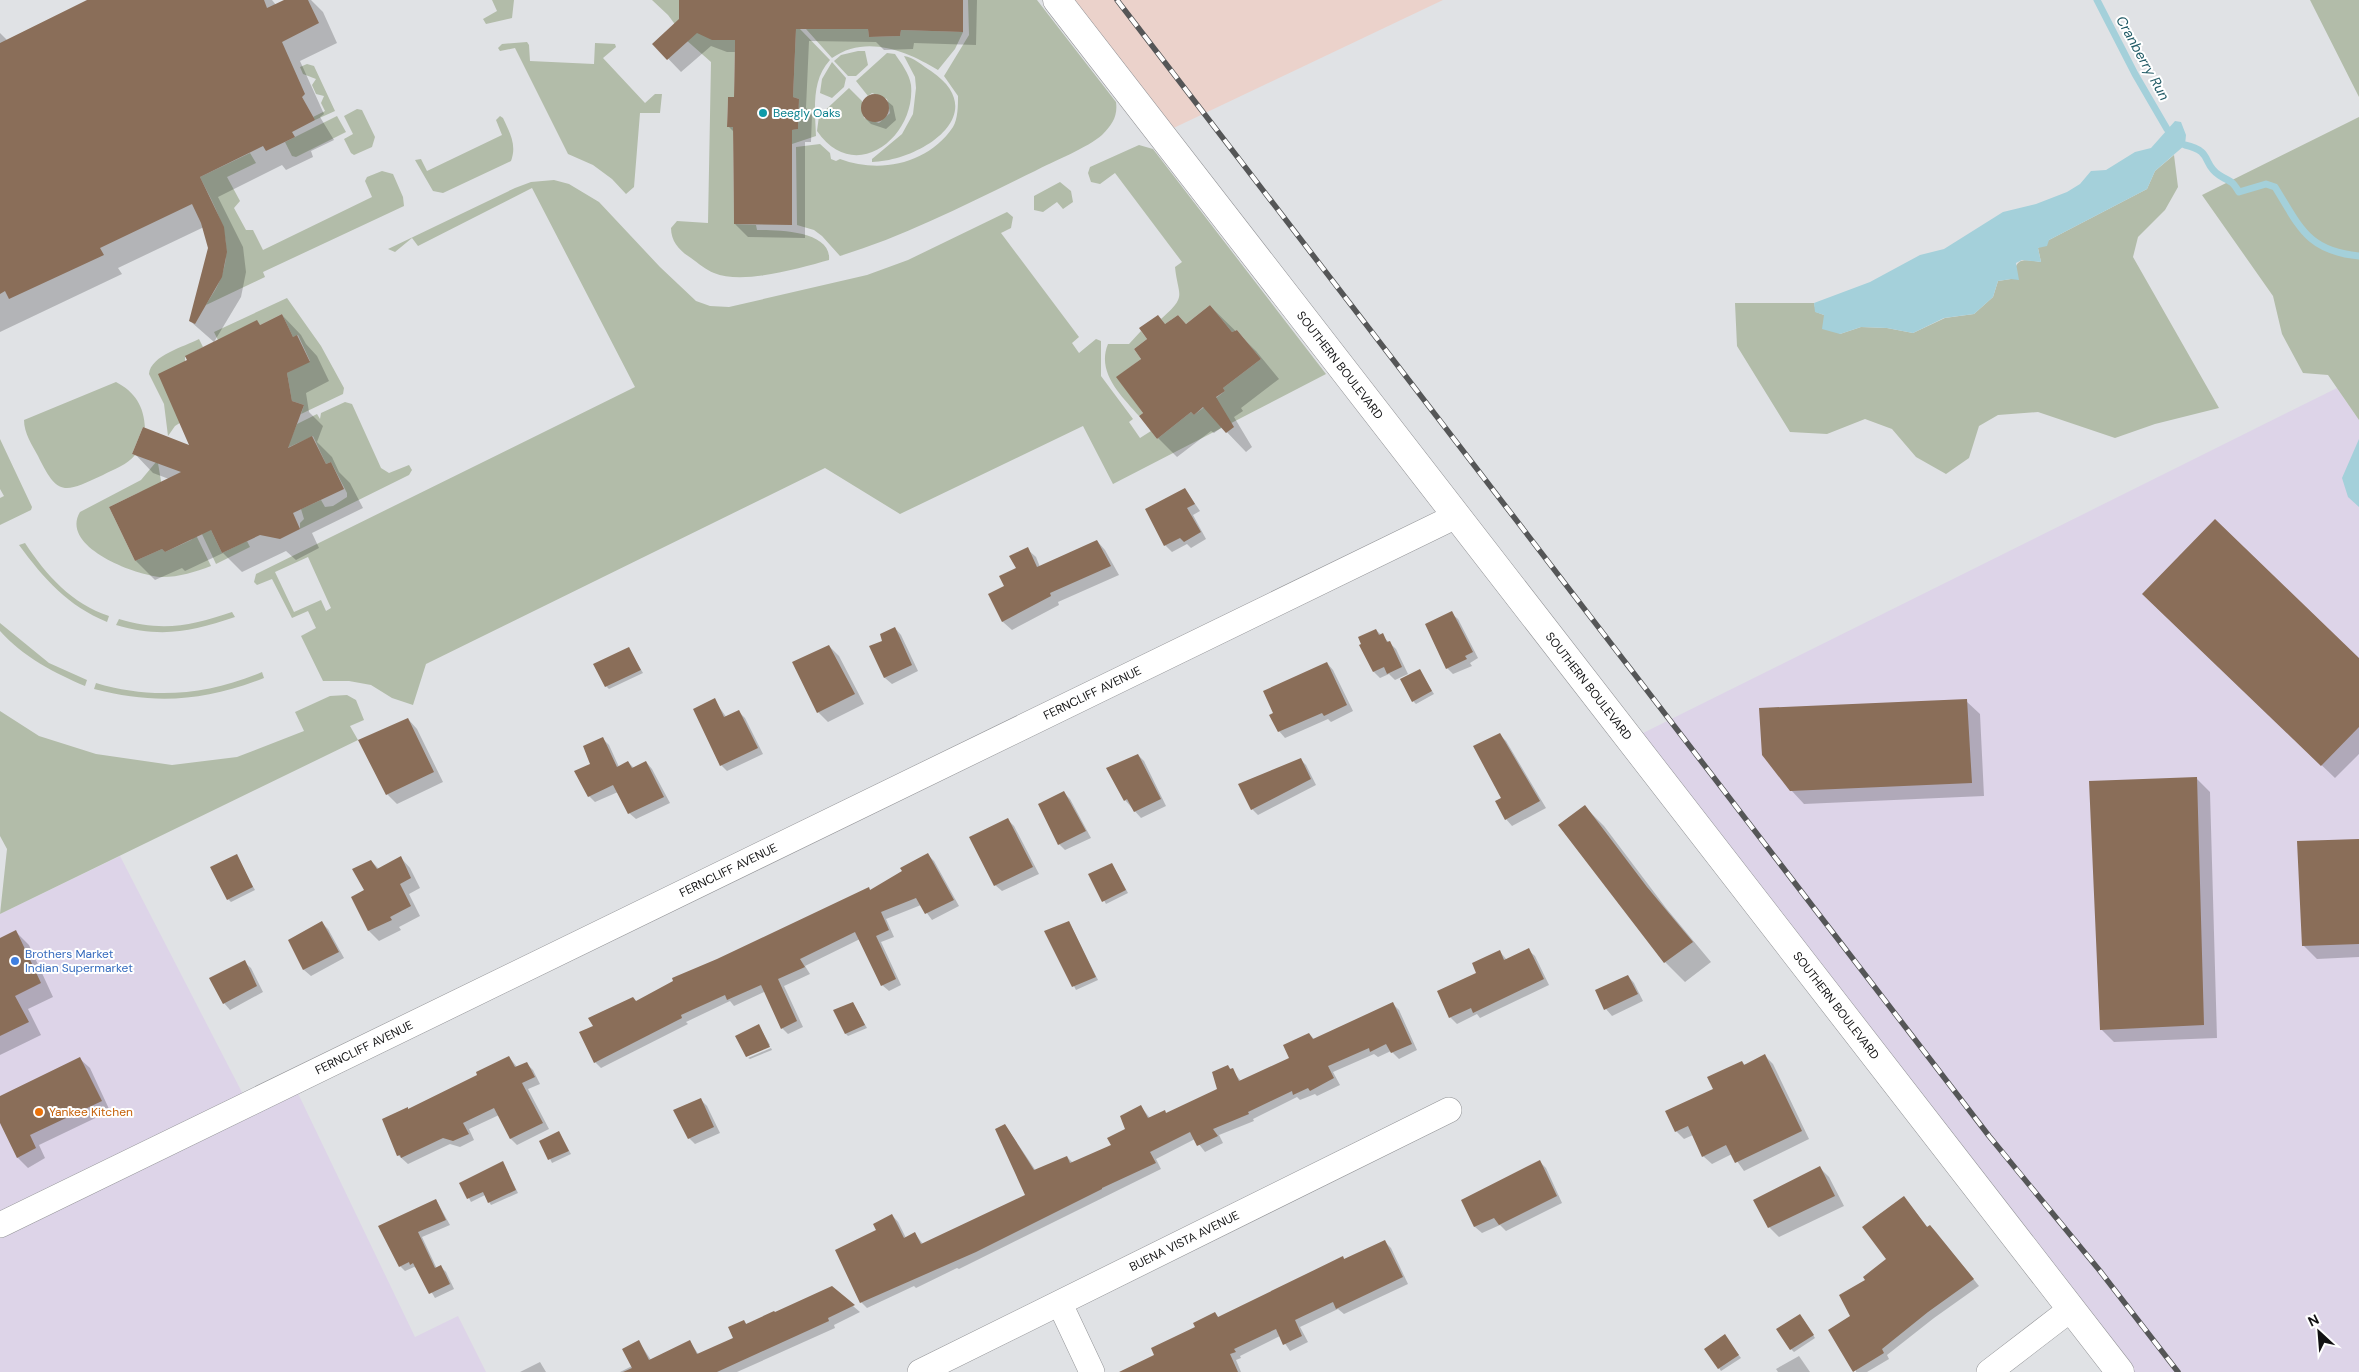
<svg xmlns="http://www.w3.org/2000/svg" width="2359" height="1372" viewBox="0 0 2359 1372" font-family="'DM Sans',sans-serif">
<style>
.commercial{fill:#ddd4e8}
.industrial{fill:#ebd2cb}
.green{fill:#b2bca9;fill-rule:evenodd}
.water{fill:#a4d0da}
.shadow{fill:#0003}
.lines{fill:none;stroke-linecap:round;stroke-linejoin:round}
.stream{stroke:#a4d0da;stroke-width:7}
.building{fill:#8a6e59}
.street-casing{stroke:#929396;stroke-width:26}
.secondary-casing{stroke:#929396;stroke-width:29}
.street{stroke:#fff;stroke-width:25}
.secondary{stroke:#fff;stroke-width:28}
.rail-casing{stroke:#555657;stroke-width:5.5}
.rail{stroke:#fff;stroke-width:4;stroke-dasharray:11;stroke-linecap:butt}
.culture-dot{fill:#0f9aa8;stroke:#fff;stroke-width:2}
.shop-dot{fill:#3f7fe0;stroke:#fff;stroke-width:2}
.food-dot{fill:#e8710a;stroke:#fff;stroke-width:2}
.labels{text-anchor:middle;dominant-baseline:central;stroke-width:4;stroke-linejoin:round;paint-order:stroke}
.culture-label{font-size:12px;fill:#0d838f;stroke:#fff;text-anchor:start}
.street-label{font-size:12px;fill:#121213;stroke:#fff}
.shop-label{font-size:12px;fill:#366cbe;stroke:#fff;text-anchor:start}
.food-label{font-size:12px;fill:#c56008;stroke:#fff;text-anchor:start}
.water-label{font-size:14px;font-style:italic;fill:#205a65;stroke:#fff}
</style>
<rect width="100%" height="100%" fill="#e0e2e5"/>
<!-- commercial -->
<path class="commercial" d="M2337 388 2359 420V1372H2120L1629 740Z
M120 856 248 1104 293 1083 415 1337 458 1316 486 1372H0V914Z"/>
<!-- industrial -->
<path class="industrial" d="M1057 0H1443L1161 134Z"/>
<!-- green -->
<path class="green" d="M492 0H514L512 18 486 24 483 19 497 11Z
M652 0H679L680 24 677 27 668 15Z
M968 0H1037L1116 102C1118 116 1112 125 1102 135 1089 147 1052 162 1035 171 971 202 908 235 840 256L822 236 814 230 797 225 796 147 820 144 830 153 831 159 836 161 840 159C880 174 928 164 953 127 958 119 958 105 958 96L944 76 969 35Z
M2310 0H2359V97Z
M799 28 830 60C811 80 815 111 816 136L792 144V130L798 129 799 99 793 97 796 29Z
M696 29 735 40 734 97H728L727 126 733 127 734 224 756 225 757 230C775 230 832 230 829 260 800 268 743 285 714 273 706 270 698 263 691 258 680 251 671 242 671 228L677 221 708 223 711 62 685 39Z
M806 29H868L869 37 900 36 901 30 963 32 955 49 938 70C907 51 866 34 832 58Z
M527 42 529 45 530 61 594 64 595 43 615 44 616 47 603 58 645 103 655 94H662L660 113H640L634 187 626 194 612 179 593 165 568 154 515 48 500 51 498 48 502 44Z
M858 51H865L868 65 856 76H848L834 61 841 55Z
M887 53 895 54C901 63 909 73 911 85 916 137 855 186 817 131L819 116 849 88 862 101 864 118 879 123 890 113 887 99 872 93 868 96 856 81Z
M904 56C913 57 923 66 931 71 994 114 920 161 872 162V159L902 134 913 114 916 88 915 77Z
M832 62 846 78 844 87 832 98 820 93 822 79Z
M307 64 314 66 335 111 315 120 313 117 325 111 321 103 324 96 316 94 312 85 316 79 303 74 300 67Z
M357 109 362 110 375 137 372 147 354 155 351 153 344 139 353 134 344 116Z
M337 116 346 132 296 157 292 156 285 142Z
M500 116 503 118C510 133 517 145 511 161L443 193 433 191 415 160 421 159 427 171 502 135 496 120Z
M2359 117V420L2328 375 2303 373 2282 334 2273 296 2202 195Z
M1139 145 1153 149 1326 374 1113 484 1083 426 900 514 825 468 426 664 413 705 392 698 371 685 349 681H323L301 636 316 628 308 611 292 618 272 579 257 585 254 582 256 574 635 387 532 188 418 246 412 238 395 252 388 249 515 188 531 182 554 180 569 184 599 202 660 267 696 301 710 306 729 307 867 275 908 260 1007 212 1013 217 1011 228 1001 233 1079 337 1072 343 1079 353 1096 339 1101 341V376L1133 419 1129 422 1140 438 1151 431 1157 439 1191 412 1194 415 1225 391 1223 388 1261 359 1237 330 1232 332 1210 305 1186 324 1178 315 1165 324 1161 319C1188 295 1178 297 1175 267L1182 262 1115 173 1100 184 1091 182 1088 173 1090 167ZM308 557 331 608 326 611 321 600 294 612 275 572Z
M250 153 256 163 227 177 240 201 234 208 246 230H253L263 250 372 197 365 181 367 177 382 171 393 174 403 197 404 206 263 272 265 277 206 305C211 296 218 287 221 277 236 240 216 210 200 177Z
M2174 155 2178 187 2165 210 2138 237 2133 257 2219 408 2155 424 2115 438 2038 412 1998 415 1979 426 1969 458 1946 474 1916 457 1892 429 1865 419 1827 434 1790 432 1737 346 1735 303H1814L1816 312 1824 315 1840 334 1861 327 1887 328 1913 333 1945 318 1974 314 1993 297 1998 281 2011 279C2018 257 2020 259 2041 262L2038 248 2049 240 2147 189 2155 171Z
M1060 182 1071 191 1073 202 1063 209 1057 202 1043 212 1034 210V196Z
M287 298 321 346 344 388 343 394 301 414 304 405 292 401 287 373 310 361 298 335 293 337 282 314 260 325 257 321 220 344 214 332Z
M1141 331 1147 339 1134 349 1141 359 1117 377 1143 413 1139 416C1122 396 1096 373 1108 344H1129Z
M199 339 203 347 185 357 186 419 175 426 168 436 164 404 149 374C151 355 184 347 199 339Z
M116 382C135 392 144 406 145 428L143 427 132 454 135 455C127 465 114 469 103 475 64 493 58 497 38 456 32 445 24 433 24 420Z
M345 402 352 404 381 468 389 473 409 465 412 470 409 475 300 529V523L304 519 301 509 321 500 325 507 333 506 347 497V493L331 462 326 464 313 436 287 448 297 424 317 414 320 419 321 413Z
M0 439 32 507 31 510 0 525V498L4 496 0 489Z
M156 462 158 463 162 487 140 492 109 507 135 561 162 549 165 552 191 540 196 535 211 566C195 572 180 577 162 577 137 576 59 547 80 512L141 480Z
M210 528 222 553 247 541 250 547 216 564 201 532Z
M25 543C46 575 72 604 109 616L107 622C68 606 44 579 19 545Z
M232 612 235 617C191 632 161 638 116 625L119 619C162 632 191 626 232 612Z
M0 623 49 663 87 680 85 686C56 674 22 656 0 631Z
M262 672 264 678C204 701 157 705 94 689L96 683C153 700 207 695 262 672Z
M347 695 356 700 364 720 350 726 358 740 0 914 7 849 0 836V711L39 736 96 754 172 765 237 757 304 731 295 712 330 696Z"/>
<!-- water -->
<path class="water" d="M2175 121 2181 122 2186 135 2185 145 2155 171 2147 189 2049 240 2047 246 2038 248 2041 262 2022 260 2016 263 2019 280 2011 279 1998 281 1993 297 1974 314 1944 318 1913 333 1887 328 1861 327 1840 334 1822 329 1824 315 1815 312 1814 303 1870 282 1920 255 1944 249 2003 212 2036 204 2067 192 2080 184 2091 171 2106 170 2135 152 2151 148Z
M2359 439V507L2348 497 2342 478Z"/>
<!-- shadow -->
<path class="shadow" d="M89 0H272L276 5 288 0H311L323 12 337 43 300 61 324 114 320 117 334 140 311 151 313 157 286 170 282 165 218 197 243 247 246 272 241 297 214 342 190 321 209 248 204 227 118 268 122 274 0 332V33L8 41Z
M680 0H977L976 45 914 43 913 49 884 50 876 42 809 41 806 108 812 114 811 142H805V238L748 237 735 224 734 132 728 126 735 99 736 52H727L711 46 681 72 654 44 681 19Z
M872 94 886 100 893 106 896 120 886 129 871 124 865 118 862 103Z
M1210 306 1256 351 1279 379 1241 408 1243 411 1234 417 1252 447 1246 452 1222 427 1214 433 1211 431 1177 457 1158 438 1145 413 1143 359 1148 339 1158 317 1166 325H1187Z
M282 315 301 335 306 344 317 356 329 381 306 393 309 412 323 426 317 442 332 457 339 472 350 483 363 508 312 533 319 548 296 560 286 551 242 572 223 553 185 571 182 568 155 580 136 561 111 508 169 479 153 473 134 453 192 447 188 361 257 322 261 326Z
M1185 489 1200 511 1193 515 1206 539 1191 548 1187 544 1172 552 1165 545Z
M1097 541 1105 550 1119 575 1058 602 1059 605 1012 630 1003 622 990 594 1005 587 1018 568 1027 549 1036 557 1040 567Z
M2156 607 2359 660V754L2335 778Z
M1451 613 1458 619 1478 658 1470 663 1472 666 1453 674 1447 668Z
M895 628 901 635 918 671 892 684 885 678 871 647 884 642Z
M1376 630 1396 649 1408 674 1395 680 1389 674 1380 678 1374 672 1359 638Z
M829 646 839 656 864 704 828 722 818 712Z
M629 649 643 673 609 689 606 686Z
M1327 663 1333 670 1353 711 1331 722 1328 719 1285 738 1279 731Z
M1419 670 1434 694 1416 704 1413 701Z
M714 700 727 718 739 712 745 718 763 754 727 771 721 765Z
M1966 701 1980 714 1984 796 1804 804 1791 790Z
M408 719 417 729 443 782 397 804 387 794Z
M1500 735 1506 741 1546 808 1512 826 1506 819 1503 799Z
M602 738 609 745 619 767 628 762 634 768 646 762 652 769 670 803 636 819 629 813 618 792 595 802 589 796Z
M1138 755 1144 761 1166 806 1141 818 1125 800Z
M1301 760 1306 765 1316 785 1258 815 1252 809Z
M2196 778 2210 792 2217 1038 2114 1042 2101 1029Z
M1064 793 1070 799 1091 838 1065 850 1059 844Z
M1585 807 1604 826 1666 908 1711 962 1685 982 1665 962 1560 826Z
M1008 820 1014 826 1039 874 1002 891 995 885Z
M2359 840V957L2317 959 2303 945Z
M928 855 934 861 959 906 932 920 921 905 886 919 894 937 881 942 901 985 889 991 882 985 860 939 805 966 810 974 784 986 803 1027 788 1034 782 1028 766 991 734 1006 730 1001 686 1022 688 1024 601 1068 595 1062 594 1026 718 960 869 889 871 891Z
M236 856 255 890 231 902 228 899Z
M401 858 410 868 420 888 409 894 420 916 399 927 401 930 379 941 369 931 353 898 366 891 371 861 379 869Z
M1112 864 1128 893 1106 904 1090 874Z
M1069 922 1098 980 1076 990 1046 932Z
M322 923 328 929 344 958 311 976 304 970 290 941Z
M16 932 29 945 53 997 28 1009 41 1035 0 1055V939Z
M1528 950 1535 956 1549 985 1480 1018 1477 1014 1457 1024 1450 1017 1478 973 1500 952 1507 960Z
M244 962 251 968 263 992 230 1010 224 1003Z
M1628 976 1634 983 1643 1001 1612 1016 1606 1009 1597 991Z
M853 1003 867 1028 848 1036 846 1034Z
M1392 1003 1399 1010 1417 1050 1399 1059 1391 1051 1378 1057 1374 1054 1333 1072 1340 1085 1317 1096 1315 1094 1300 1100 1297 1097 1253 1119 1254 1121 1219 1135 1223 1143 1205 1152 1195 1139 1156 1159 1161 1169 959 1269 957 1268 916 1288 914 1286 867 1308 861 1302 878 1231 892 1215 898 1222 906 1238 915 1234 923 1244 1027 1195 1005 1125 1036 1171 1067 1157 1073 1163 1113 1146 1127 1130 1141 1107 1150 1118 1167 1114 1219 1089 1228 1066 1241 1081 1291 1058 1309 1034 1315 1040Z
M759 1026 770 1045 747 1056Z
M771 1048 772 1050 750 1059 748 1058Z
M1765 1056 1773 1064 1809 1139 1744 1171 1732 1154 1712 1164 1703 1156 1693 1135 1684 1139 1676 1131 1742 1062 1745 1065Z
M509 1057 517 1067 526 1063 533 1070 540 1084 528 1089 549 1129 517 1145 511 1139 499 1115 469 1129 474 1140 460 1147 450 1144 408 1164 398 1155 409 1110 479 1075Z
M80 1059 90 1068 110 1111 39 1145 45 1158 28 1168 18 1158 0 1120V1097Z
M700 1099 707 1106 720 1133 695 1144 689 1138Z
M559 1132 571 1154 552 1163 541 1141Z
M1540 1162 1546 1168 1562 1203 1506 1231 1500 1225 1482 1233 1475 1227 1462 1200Z
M503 1163 518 1193 491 1205 485 1195 471 1202 461 1183Z
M1819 1167 1829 1177 1844 1206 1779 1237 1769 1227Z
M1904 1197 1928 1228 1930 1226 1936 1232 1979 1286 1934 1318 1887 1355 1889 1359 1867 1372H1856L1852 1317 1867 1280 1888 1259Z
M436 1200 450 1225 422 1237 437 1269 441 1267 446 1272 454 1289 435 1298 417 1268 414 1267 405 1271 400 1266 380 1227Z
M1385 1242 1391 1248 1408 1284 1344 1314 1338 1309 1300 1327 1308 1342 1290 1351 1280 1336 1240 1356 1241 1358 1236 1360 1241 1372H1138L1156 1355 1215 1314 1219 1318 1343 1257 1345 1260Z
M832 1288 860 1312 834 1325 835 1328 737 1372H620L632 1366 639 1342 651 1360 690 1342 699 1355 735 1338 744 1321 747 1325Z
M1803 1319 1815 1338 1794 1352 1791 1349Z
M1727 1339 1741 1358 1721 1371 1719 1368Z
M1799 1356 1810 1372H1778L1776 1369Z
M540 1362 546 1372H520Z"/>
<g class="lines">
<!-- stream -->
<path class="stream" d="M2097 0 2135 74 2167 129
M2185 145C2213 151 2202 164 2219 175 2231 183 2230 178 2239 192L2266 184 2275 187C2300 227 2307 251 2359 256"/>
</g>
<!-- building -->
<path class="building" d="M87 0H264L267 8 284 0H308L319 23 282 42 305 94 302 97 315 120 292 132 295 137 266 151 263 146 200 177 224 227 227 252 222 277 195 324 189 321 208 248 201 223 192 204 100 248 104 255 9 299 5 291 0 294V43Z
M679 0H963V32L901 30 900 36 869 37 868 29H796L793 97 799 99 798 129 792 130V225L734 224 733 127H727L728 97H734L735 40H712L697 33 667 60 652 44 679 19Z
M861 108a14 14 0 1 1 28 0a14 14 0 1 1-28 0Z
M1210 305 1232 332 1237 330 1261 359 1223 388 1225 391 1216 397 1234 427 1226 433 1203 407 1194 415 1191 412 1157 439 1139 416 1143 413 1116 377 1141 359 1134 349 1147 339 1139 328 1158 315 1165 324 1178 315 1186 324Z
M282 314 293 337 297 335 310 362 287 373 292 401 304 405 288 448 312 436 326 464 331 462 344 489 293 513 300 529 280 539 260 535 222 553 211 530 165 552 162 549 135 561 109 507 181 472 132 454 143 427 189 445 158 374 187 360 185 356 257 320 260 325Z
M1185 488 1195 504 1187 508 1201 532 1184 542 1180 538 1164 546 1145 509Z
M2215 519 2359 658V727L2321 766 2142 594Z
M1097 540 1111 566 1050 593 1051 596 1002 622 988 594 1004 586 999 576 1016 568 1009 556 1028 547 1037 567Z
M1452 611 1473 652 1465 656 1467 659 1446 669 1425 624Z
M895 627 912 665 884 678 869 646 882 641 880 634Z
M1376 629 1379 635 1383 633 1387 642 1390 641 1402 667 1387 674 1384 667 1373 672 1359 645 1361 644 1358 637Z
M829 645 855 694 817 713 792 662Z
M629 647 641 670 605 687 593 664Z
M1327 662 1347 705 1324 716 1322 713 1278 732 1269 715 1273 713 1263 691Z
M1420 669 1432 691 1412 702 1400 679Z
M715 698 724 717 739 710 758 748 720 766 693 709Z
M1967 699 1972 783 1790 791 1762 755 1759 708Z
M408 718 434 772 386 795 358 740Z
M1500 733 1540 801 1505 820 1495 801 1501 798 1473 746Z
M603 737 617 767 628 761 632 768 646 761 664 797 628 814 613 785 588 797 574 771 590 764 583 746Z
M1138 754 1161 799 1134 812 1127 799 1124 801 1106 768Z
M1301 758 1311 779 1251 810 1238 784Z
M2197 777 2204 1025 2100 1030 2089 781Z
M1064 791 1086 831 1058 845 1038 804Z
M1585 805 1647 887 1693 942 1664 963 1558 825Z
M1008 818 1033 867 994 886 969 837Z
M2359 839V944L2302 946 2297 841Z
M928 853 954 900 925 914 916 898 881 912 889 930 876 936 896 979 881 986 855 932 800 959 805 967 778 979 797 1021 781 1029 761 985 727 1000 725 995 681 1015 682 1018 594 1063 579 1032 593 1026 588 1018 633 997 636 1001 673 981 672 978 717 959 869 887 870 890 902 871 900 868Z
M237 854 253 887 227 900 210 867Z
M401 856 411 878 400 884 411 906 390 917 392 920 368 931 351 897 364 890 352 869 371 860 377 869Z
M1112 863 1126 890 1102 902 1088 874Z
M322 921 339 952 303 970 288 940Z
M1069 921 1096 977 1072 987 1044 931Z
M16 930 41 983 15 996 29 1022 0 1036V938Z
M1529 948 1544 979 1473 1013 1471 1008 1449 1018 1437 991 1476 973 1472 963 1500 950 1504 960Z
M245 960 257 986 223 1004 209 978Z
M1628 975 1638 994 1604 1010 1595 990Z
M853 1002 865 1025 845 1034 833 1010Z
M1393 1002 1412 1044 1391 1053 1386 1044 1370 1052 1369 1048 1328 1066 1334 1078 1310 1091 1308 1088 1293 1095 1292 1091 1248 1112 1249 1114 1213 1129 1218 1136 1197 1146 1190 1132 1150 1152 1156 1163 1102 1188V1189L976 1252 860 1303 835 1250 876 1230 873 1224 892 1214 904 1238 915 1232 921 1244 1025 1195 995 1129 1005 1124 1034 1170 1067 1156 1070 1163 1111 1145 1107 1138 1125 1129 1120 1116 1141 1105 1148 1118 1165 1110 1166 1113 1217 1089 1212 1072 1228 1065 1230 1069 1233 1068 1239 1081 1289 1058 1283 1045 1309 1033 1313 1039Z
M759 1024 770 1047 746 1057 735 1036Z
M1765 1054 1802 1131 1735 1163 1726 1145 1702 1157 1688 1126 1675 1132 1665 1111 1713 1089 1707 1077 1742 1061 1744 1065Z
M509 1056 515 1067 527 1062 535 1077 522 1083 543 1123 510 1139 494 1108 463 1123 469 1134 453 1141 443 1138 401 1158 400 1155 397 1156 382 1119 408 1107V1109L477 1075 476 1072Z
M80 1057 102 1101 30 1135 36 1148 17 1158 0 1123V1096Z
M701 1098 714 1127 688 1139 673 1110Z
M559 1131 569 1151 548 1160 539 1141Z
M1540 1160 1557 1196 1499 1225 1494 1218 1474 1227 1461 1200Z
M503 1161 516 1190 488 1203 483 1192 467 1199 459 1183Z
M1820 1166 1835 1196 1768 1228 1753 1200Z
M1904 1196 1927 1227 1930 1225 1974 1279 1928 1312 1882 1349 1884 1353 1853 1372 1828 1330 1850 1316 1839 1295 1865 1280 1863 1277 1886 1259 1862 1227Z
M436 1199 446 1220 418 1232 435 1268 441 1265 450 1284 429 1294 413 1263 410 1265 409 1262 399 1267 378 1226Z
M1385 1240 1403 1277 1336 1309 1333 1302 1295 1320 1302 1336 1283 1345 1276 1329 1234 1349 1236 1352 1230 1354 1238 1372H1119L1154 1355 1151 1348 1195 1327 1193 1323 1215 1312 1218 1317 1343 1256 1344 1259Z
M832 1286 855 1305 828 1318 829 1321 717 1372H623L632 1368 622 1349 639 1340 649 1360 690 1340 697 1354 733 1338 728 1327 744 1320 746 1324 774 1311 775 1312Z
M1800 1314 1814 1335 1790 1350 1776 1329Z
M1725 1334 1739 1355 1718 1369 1704 1349Z"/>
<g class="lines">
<defs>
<g id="street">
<path id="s1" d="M0 1225 1456 516"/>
<path d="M1060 1304 1092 1372"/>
<path id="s2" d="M920 1372 1449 1110"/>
<path d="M1989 1372 2071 1309"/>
</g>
<g id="secondary">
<path id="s3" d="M1057 0 2120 1372"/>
</g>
</defs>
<!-- street casing -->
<use href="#street" class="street-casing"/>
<!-- secondary casing -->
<use href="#secondary" class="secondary-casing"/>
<!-- street -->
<use href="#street" class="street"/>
<!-- secondary -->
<use href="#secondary" class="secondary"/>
<defs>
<path id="rail" d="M1117 0 1989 1136 2100 1271 2178 1372"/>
</defs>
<!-- rail casing -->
<use href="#rail" class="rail-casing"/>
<!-- rail -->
<use href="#rail" class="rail"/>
</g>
<!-- markers -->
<circle class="culture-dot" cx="763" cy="113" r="5"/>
<circle class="shop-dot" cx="15" cy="961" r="5"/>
<circle class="food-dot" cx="39" cy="1112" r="5"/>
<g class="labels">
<!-- culture labels -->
<g class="culture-label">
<text x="773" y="113">Beegly Oaks</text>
</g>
<!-- street labels -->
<g class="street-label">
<text stroke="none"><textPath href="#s3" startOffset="462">SOUTHERN BOULEVARD</textPath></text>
<text stroke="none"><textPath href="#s3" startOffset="868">SOUTHERN BOULEVARD</textPath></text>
<text stroke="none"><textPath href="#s1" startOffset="1215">FERNCLIFF AVENUE</textPath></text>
<text stroke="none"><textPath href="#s1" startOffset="810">FERNCLIFF AVENUE</textPath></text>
<text stroke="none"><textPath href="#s3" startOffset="1272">SOUTHERN BOULEVARD</textPath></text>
<text stroke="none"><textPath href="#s1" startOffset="405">FERNCLIFF AVENUE</textPath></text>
<text stroke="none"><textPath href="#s2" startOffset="295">BUENA VISTA AVENUE</textPath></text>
</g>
<!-- shop labels -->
<g class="shop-label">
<text x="25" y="954">Brothers Market<tspan x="25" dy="14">Indian Supermarket</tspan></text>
</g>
<!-- food labels -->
<g class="food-label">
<text x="49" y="1112">Yankee Kitchen</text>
</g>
<!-- water labels -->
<g class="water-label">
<text transform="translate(2143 58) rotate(61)">Cranberry Run</text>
</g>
</g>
<!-- north arrow -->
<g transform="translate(2319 1332) rotate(334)" stroke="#ffffff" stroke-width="4" paint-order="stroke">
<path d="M0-4L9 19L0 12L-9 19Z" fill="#121213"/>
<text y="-8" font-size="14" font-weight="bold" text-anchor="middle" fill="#121213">N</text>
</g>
</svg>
